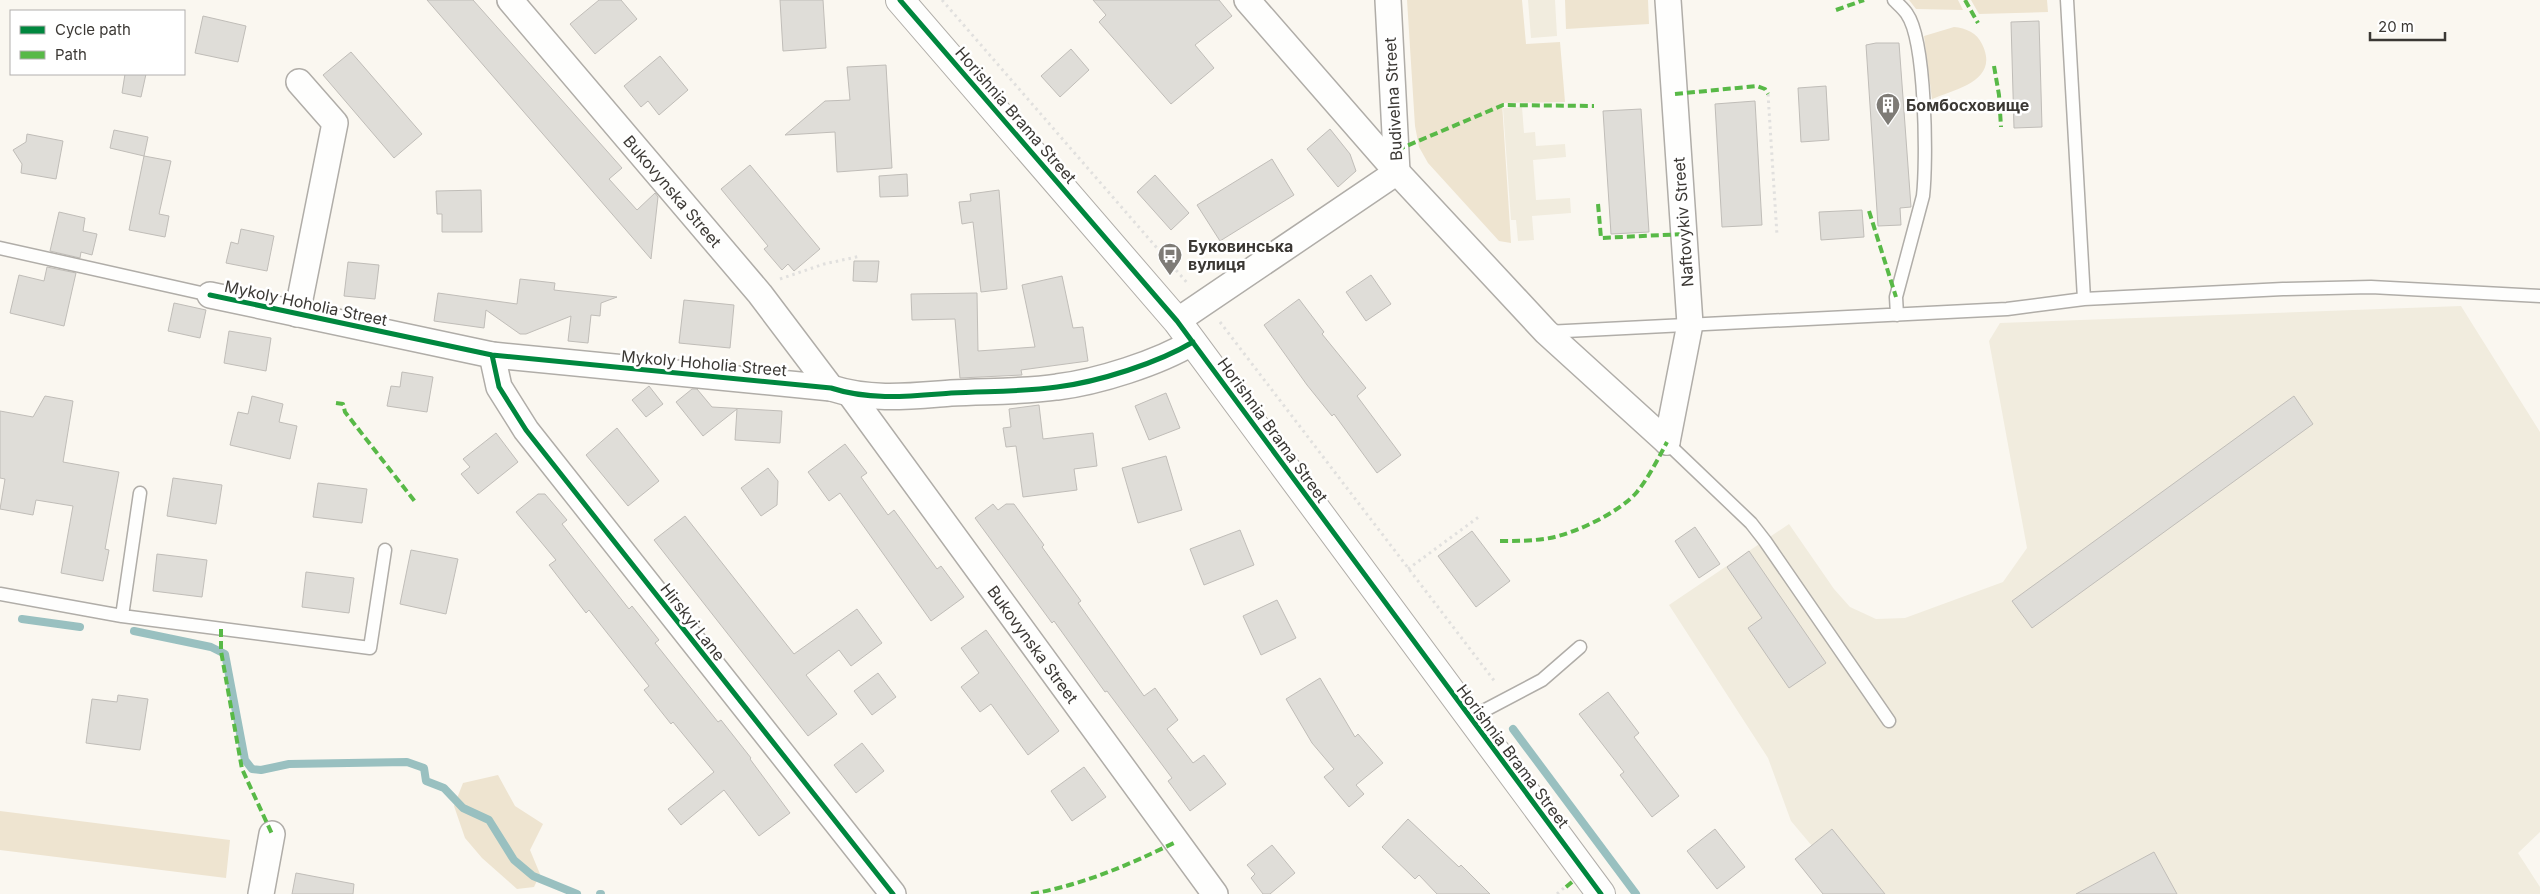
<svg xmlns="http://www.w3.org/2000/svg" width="2540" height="894" viewBox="0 0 2540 894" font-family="Inter,sans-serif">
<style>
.built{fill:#f1ecde}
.green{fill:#eee4d0}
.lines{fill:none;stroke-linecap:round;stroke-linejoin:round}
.stream{stroke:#99c0c0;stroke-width:8}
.building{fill:#dfddd8;stroke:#c0bdb8}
.service-casing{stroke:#b0ada8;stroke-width:15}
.minor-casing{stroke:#b0ada8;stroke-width:28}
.tertiary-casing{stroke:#b0ada8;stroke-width:30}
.path{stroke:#e1e0de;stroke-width:3;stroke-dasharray:2.5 4;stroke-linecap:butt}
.service{stroke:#fefefd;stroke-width:12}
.minor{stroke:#fefefd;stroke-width:25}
.tertiary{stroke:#fefefd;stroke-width:28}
.quiet{stroke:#58b947;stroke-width:4;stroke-dasharray:8 4;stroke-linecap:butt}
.cycleway-casing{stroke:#fff;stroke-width:8}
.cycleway{stroke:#00873e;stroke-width:5}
.labels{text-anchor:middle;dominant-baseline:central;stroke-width:5;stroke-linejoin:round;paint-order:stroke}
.street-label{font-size:16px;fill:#3b3834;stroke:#fff}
.poi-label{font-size:16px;font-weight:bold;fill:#3b3834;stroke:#fff;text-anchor:start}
</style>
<rect width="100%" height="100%" fill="#faf7f0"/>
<!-- built -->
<path class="built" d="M1528 0H1555L1557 36 1531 38Z
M1522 107 1524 133 1535 132 1536 146 1565 144 1566 157 1533 160 1536 200 1570 198 1571 213 1532 216 1534 240 1518 241 1516 220H1511L1503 108Z
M2461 306 2540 432V832L2518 853 2540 887V894H1823L1795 859 1812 846 1791 821 1768 758 1669 605 1789 524 1834 589 1850 607 1876 619 1905 618 2003 582 2027 548 1989 341 2000 323Z"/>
<!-- green -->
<path class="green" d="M1407 0H1522L1526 44 1560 42 1565 102 1502 103 1511 243 1499 241 1428 163 1419 147 1415 126Z
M1565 0H1648L1649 24 1566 29Z
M1909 0H1958L1963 10 1916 9Z
M1971 0H2047L2048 12 1979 14Z
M1954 27C1966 28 1977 33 1982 44 2000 80 1957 89 1932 99L1924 36Z
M498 775 515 806 543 824 530 850 540 874 534 887 517 889 482 858 465 838 454 806 463 783Z
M0 811 230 840 226 878 0 850Z"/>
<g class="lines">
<!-- stream -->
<path class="stream" d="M22 619 80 627
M134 631 211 647 225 654 245 760 252 769 261 770 289 764 407 762 424 768 426 781 444 788 463 808 489 820 514 860 533 876 577 894
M1513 729 1636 894
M600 894H601"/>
</g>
<!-- building -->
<path class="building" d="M427 0H473L622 168 609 179 637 210 655 193 658 197 651 259Z
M599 0H621L637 19 595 54 570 24Z
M780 0H823L826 48 783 51Z
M1093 0H1219L1232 16 1195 45 1214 68 1171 104 1099 22 1106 15Z
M203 16 246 26 238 62 195 53Z
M2039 21 2042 127 2014 128 2011 22Z
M1876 43H1899L1911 207 1900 208 1901 225 1878 226 1866 45Z
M1071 49 1089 70 1060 97 1041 76Z
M351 52 422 134 394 158 323 75Z
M660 56 688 90 659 115 648 101 641 107 624 86Z
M886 65 892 168 837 172 835 132 785 135 825 101 850 100 847 67Z
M125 74H146L141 97 122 93Z
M1826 86 1829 140 1801 142 1798 88Z
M1755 101 1762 225 1722 227 1715 104Z
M1641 109 1649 232 1611 234 1603 111Z
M1330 129 1350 154 1356 171 1338 187 1307 149Z
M114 130 148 137 144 156 110 148Z
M27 134 63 141 56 179 21 173 22 164 13 150 26 142Z
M144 156 171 161 159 214 169 216 165 237 129 230Z
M1272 159 1294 195 1220 241 1197 205Z
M750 165 820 249 794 271 788 264 782 270 764 249 768 246 721 189Z
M907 174 908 196 880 197 879 176Z
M1155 175 1189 213 1171 230 1137 192Z
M481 190 482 232H442V214H437L436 191Z
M999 190 1007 289 981 292 973 222 962 224 959 202 971 201 970 194Z
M1862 210 1864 237 1821 240 1819 212Z
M59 212 85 218 83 231 97 234 92 255 81 252 80 258 50 251Z
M241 229 274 236 267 271 226 263 231 242 238 244Z
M854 261H879L877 282 853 281Z
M348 262 379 265 375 299 344 296Z
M47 267 76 273 64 326 10 313 19 275 44 281Z
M1371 275 1391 304 1366 321 1346 292Z
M1062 276 1073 328 1083 327 1088 361 1021 370 1022 375 960 378 955 319 912 320 911 294 977 293 978 351 1035 347 1022 285Z
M520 279 555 283 554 290 617 297 601 303 600 316 591 315 588 343 568 341 571 316 526 334H520L486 310 484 328 434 321 438 293 517 304Z
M1299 299 1324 332 1322 334 1366 388 1357 396 1401 455 1377 473 1334 414 1332 416 1307 385 1264 325Z
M684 300 734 305 730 348 679 343Z
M174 303 206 310 200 338 168 331Z
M229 331 271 338 266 371 224 363Z
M402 372 433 377 427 412 387 406 391 386 400 387Z
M649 386 663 404 646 417 632 400Z
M692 389H697L712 407 782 411 780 443 735 440 737 409 703 436 676 402Z
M1166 393 1180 428 1149 440 1135 406Z
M45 396 73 401 63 462 119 472 105 549 109 550 103 581 61 573 73 506 36 500 33 515 0 509 5 479 0 478V411L33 417Z
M252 396 283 404 279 422 297 426 290 459 230 445 238 412 248 414Z
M2294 396 2313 424 2032 628 2012 601Z
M1039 405 1043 439 1093 433 1097 466 1074 469 1077 490 1023 497 1016 446 1006 447 1003 428 1011 427 1009 409Z
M617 428 659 481 628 506 586 455Z
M496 433 518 462 478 494 461 474 470 467 463 459Z
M845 444 867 473 861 477 888 515 894 510 937 569 941 566 964 597 931 621 840 493 829 501 808 472Z
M1166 456 1182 510 1138 523 1122 468Z
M768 468 778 481 777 505 761 516 741 488Z
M173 478 222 485 216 524 167 516Z
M318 483 367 489 362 523 313 517Z
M538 494H545L567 520 562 524 629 609 632 606 659 640 655 643 718 722 721 720 751 758 750 759 790 813 759 836 724 790 681 825 668 809 714 772 673 722 671 724 644 690 649 686 589 610 586 613 549 565 556 560 516 512Z
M993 504 998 510 1006 504H1014L1044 545 1042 547 1081 601 1078 603 1144 696 1155 688 1178 720 1167 729 1193 763 1204 755 1226 784 1190 811 1168 781 1172 778 1107 691 1105 692 1054 621 1052 623 975 518Z
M685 516 794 654 857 609 882 643 851 666 839 650 806 675 837 714 808 736 654 540Z
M1695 527 1720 564 1699 578 1675 541Z
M1240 530 1254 565 1204 585 1190 549Z
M1472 531 1510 581 1476 607 1438 556Z
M411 550 458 559 446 614 400 604Z
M1749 551 1826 663 1789 688 1748 628 1762 618 1727 567Z
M157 554 207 560 202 597 153 591Z
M306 572 354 578 349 613 302 607Z
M1277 600 1296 638 1261 655 1243 616Z
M986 630 1059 731 1028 755 991 704 980 712 961 687 979 673 961 648Z
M878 673 896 697 872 715 854 691Z
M1320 678 1355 737 1358 734 1383 763 1356 785 1364 794 1349 807 1324 777 1334 769 1312 743 1286 699Z
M1608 692 1639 733 1634 737 1679 796 1652 817 1620 775 1624 772 1579 714Z
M118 695 148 699 140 750 86 743 92 699 117 702Z
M862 743 884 771 856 793 834 765Z
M1084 767 1106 797 1072 821 1051 791Z
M1408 819 1459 867 1461 865 1490 894H1437L1419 875 1415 879 1382 847Z
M1715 829 1745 867 1717 889 1687 851Z
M1832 829 1885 894H1823L1795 859Z
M1272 845 1295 873 1270 894H1263L1251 878 1255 874 1247 865Z
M2154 852 2177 894H2076Z
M296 873 354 884 353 894H292Z"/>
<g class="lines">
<defs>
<path id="service" d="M1894 0C1898 4 1904 9 1907 14 1926 41 1927 162 1923 196L1896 297 1897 315
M2067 0 2084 299
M0 248 210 295
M1546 332 2007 309 2084 299 2283 289 2371 287 2540 296
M1663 439 1751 523 1765 541 1889 721
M0 594 122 616 370 648 385 550
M122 616 140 493
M1470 718 1542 680 1580 647"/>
<g id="minor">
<path id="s1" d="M510 0 760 294 831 388"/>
<path d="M1247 0 1397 172 1546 332 1667 442"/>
<path d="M210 295 492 355 831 388C871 401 911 396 951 393 986 391 1023 392 1057 387 1098 382 1158 363 1193 342"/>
<path d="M297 314 335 123 299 82"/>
<path d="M1177 321 1397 172 1388 0"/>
<path d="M492 355 499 387 526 430 893 894"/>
<path id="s2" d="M850 394 1215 894"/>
<path d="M1667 442 1690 324 1668 0"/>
<path d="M261 894 272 834"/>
</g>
<path id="tertiary" d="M900 0 1177 321 1601 894"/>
</defs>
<!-- service casing -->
<use href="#service" class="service-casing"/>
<!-- minor casing -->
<use href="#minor" class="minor-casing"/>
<!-- tertiary casing -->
<use href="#tertiary" class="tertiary-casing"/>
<!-- path -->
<path class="path" d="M942 0 1189 285
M1768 94 1777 235
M780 279 824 264 861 256
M1220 322 1496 683
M1408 569 1480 516
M1557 894 1565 887"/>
<!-- service -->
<use href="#service" class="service"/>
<!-- minor -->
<use href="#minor" class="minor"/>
<!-- tertiary -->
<use href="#tertiary" class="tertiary"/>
<!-- quiet -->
<path class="quiet" d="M1965 0 1978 23
M1836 10 1864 0
M1994 66 1999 95 2001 127
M1675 94 1757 86 1765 89 1768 94
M1397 150 1503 105 1594 106
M1598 204 1601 238 1684 234
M1869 211 1896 297
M336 403 343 404 345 412 416 503
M1500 541C1517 541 1533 541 1550 538 1576 533 1620 512 1637 492 1649 477 1658 459 1667 442
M221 629V651L242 769 272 834
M1566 887 1572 882
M1031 894C1085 884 1126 866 1176 842"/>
<defs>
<path id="cycleway" d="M900 0 1177 321 1601 894
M210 295 492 355 831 388C871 401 911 396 951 393 986 391 1023 392 1057 387 1098 382 1158 363 1193 342
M492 355 499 387 526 430 893 894"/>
</defs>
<!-- cycleway casing -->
<use href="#cycleway" class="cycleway-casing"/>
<!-- cycleway -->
<use href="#cycleway" class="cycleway"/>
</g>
<!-- icons -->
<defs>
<symbol id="building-pin" viewBox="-11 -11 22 30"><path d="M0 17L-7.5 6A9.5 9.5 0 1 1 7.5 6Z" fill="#7e7b76" stroke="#fff"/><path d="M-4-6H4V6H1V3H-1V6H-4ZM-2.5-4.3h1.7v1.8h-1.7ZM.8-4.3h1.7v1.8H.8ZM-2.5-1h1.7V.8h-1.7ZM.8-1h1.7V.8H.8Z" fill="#fff"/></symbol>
<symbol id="bus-pin" viewBox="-11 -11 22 30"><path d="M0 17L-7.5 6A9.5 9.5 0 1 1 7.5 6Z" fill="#7e7b76" stroke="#fff"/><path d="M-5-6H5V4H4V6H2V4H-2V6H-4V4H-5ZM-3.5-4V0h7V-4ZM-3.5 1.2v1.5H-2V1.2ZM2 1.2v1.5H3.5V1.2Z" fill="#fff"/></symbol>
</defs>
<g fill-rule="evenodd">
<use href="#building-pin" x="1874" y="91" width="28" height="38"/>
<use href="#bus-pin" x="1156" y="241" width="28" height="38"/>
</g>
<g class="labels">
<!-- street labels -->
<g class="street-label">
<text transform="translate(1393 99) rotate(-93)">Budivelna Street</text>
<text transform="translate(1016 115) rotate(49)">Horishnia Brama Street</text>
<text stroke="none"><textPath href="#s1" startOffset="251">Bukovynska Street</textPath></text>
<text transform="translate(1683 222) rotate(-94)">Naftovykiv Street</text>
<text transform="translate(306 303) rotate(12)">Mykoly Hoholia Street</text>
<text transform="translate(704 363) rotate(5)">Mykoly Hoholia Street</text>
<text transform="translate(1273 430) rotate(54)">Horishnia Brama Street</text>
<text transform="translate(693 622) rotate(52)">Hirskyi Lane</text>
<text stroke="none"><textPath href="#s2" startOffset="310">Bukovynska Street</textPath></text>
<text transform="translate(1513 756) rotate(53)">Horishnia Brama Street</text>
</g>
<!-- poi labels -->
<g class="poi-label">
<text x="1906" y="105">Бомбосховище</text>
<text x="1188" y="246">Буковинська<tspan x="1188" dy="18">вулиця</tspan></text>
</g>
</g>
<!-- legend -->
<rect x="10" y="10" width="175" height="65" fill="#ffffff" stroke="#b1afae"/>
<rect x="20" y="26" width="25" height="8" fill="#00873e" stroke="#b1afae"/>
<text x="55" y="35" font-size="15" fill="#3b3834">Cycle path</text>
<rect x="20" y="51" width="25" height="8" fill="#58b947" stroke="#b1afae"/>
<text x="55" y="60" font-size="15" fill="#3b3834">Path</text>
<!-- scale -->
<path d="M2370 32v8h75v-8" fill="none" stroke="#3b3834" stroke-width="2.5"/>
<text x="2378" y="32" font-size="15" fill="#3b3834" stroke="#ffffff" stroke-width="4" paint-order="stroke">20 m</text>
</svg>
